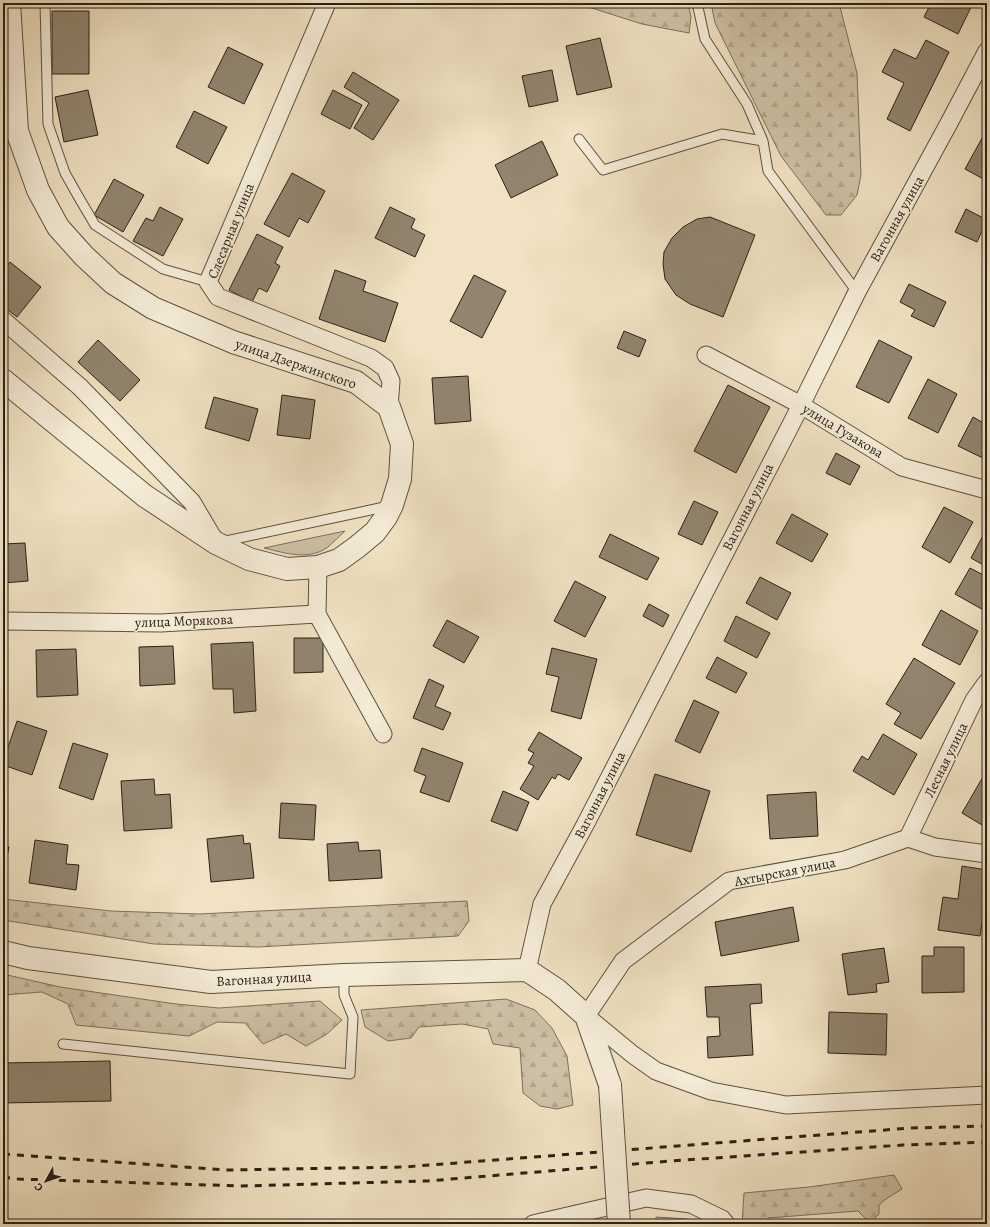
<svg xmlns="http://www.w3.org/2000/svg" width="990" height="1227" viewBox="0 0 990 1227" font-family="Alegreya,serif">
<style>
.green{fill:#cec1a6;stroke:#7c715e}
.forest{fill:url(#forest-firs);stroke:#7c715e}
.building{fill:#918570;stroke:#2a2116}
.lines{fill:none;stroke-linecap:round;stroke-linejoin:round}
.service-casing{stroke:#5c5141;stroke-width:11}
.minor-casing{stroke:#5c5141;stroke-width:19}
.tertiary-casing{stroke:#5c5141;stroke-width:24}
.service{stroke:#f5ecd8;stroke-width:9}
.minor{stroke:#f5ecd8;stroke-width:17}
.tertiary{stroke:#f5ecd8;stroke-width:22}
.rail{stroke:#2a2116;stroke-width:3;stroke-dasharray:7 7;stroke-linecap:butt}
.tertiary-bridge-casing{stroke:#5c5141;stroke-width:24;stroke-linecap:butt}
.tertiary-bridge{stroke:#f5ecd8;stroke-width:22}
.labels{text-anchor:middle;dominant-baseline:central;stroke-width:3;stroke-linejoin:round;paint-order:stroke}
.street-label{font-size:14px;fill:#2a2116;stroke:#f5ecd8}
</style>
<defs>
<pattern id="forest-firs" width="22" height="20" patternUnits="userSpaceOnUse"><rect width="22" height="20" fill="#cec1a6"/><path d="M5 1l3.5 6h-7zM16 11l3.5 6h-7z" fill="#b1a68e"/></pattern>
</defs>
<rect width="100%" height="100%" fill="#f0e2c3"/>
<filter id="stains"><feTurbulence type="fractalNoise" baseFrequency=".005" numOctaves="4"/><feColorMatrix values="0 0 0 0 .2 0 0 0 0 .09 0 0 0 0 .02 0 0 0 .5 -.17"/></filter>
<radialGradient id="worn" r=".72"><stop offset=".6" stop-color="#630" stop-opacity="0"/><stop offset="1" stop-color="#630" stop-opacity=".3"/></radialGradient>
<!-- green -->
<path class="green" d="M345 531C339 536 334 542 328 547 309 561 285 553 264 548Z"/>
<!-- forest -->
<path class="forest" d="M576 3H688L691 17 689 33 642 24Z
M711 3H839L857 73 861 175 857 195 841 215H826L781 156 715 23Z
M3 899 111 911 199 914 467 901 469 921 458 936 258 947 154 944 3 920Z
M3 974 60 987 176 1004 219 1008 320 1001 342 1020 327 1034 306 1046 286 1034 263 1044 245 1023 217 1022 189 1036 76 1025 68 1004 42 992 3 995Z
M506 999 535 1010 552 1028 567 1056 573 1105 557 1109 540 1106 523 1093 520 1048 493 1044 488 1029 462 1024 419 1027 411 1038 388 1041 365 1027 361 1010Z
M894 1175 902 1189 886 1199 879 1205V1214L870 1223 858 1211 768 1218 770 1224H742L744 1193 809 1187Z
M656 1217 687 1219 696 1224H656Z"/>
<!-- building -->
<path class="building" d="M931 3H973L958 34 924 17Z
M52 11H89V74H52Z
M600 38 612 87 577 95 566 46Z
M926 40 949 52 910 131 887 119 904 83 882 72 894 49 916 59Z
M228 47 263 64 244 104 208 87Z
M552 70 558 101 529 107 522 76Z
M353 72 399 100 373 140 354 128 369 103 344 87Z
M88 90 98 135 64 142 55 97Z
M333 90 362 105 350 129 321 114Z
M194 111 227 127 208 164 176 147Z
M986 131H987V181L965 169Z
M542 141 558 175 511 198 495 165Z
M292 173 325 191 308 223 299 218 289 237 264 224Z
M114 179 144 195 123 232 94 215Z
M160 207 183 219 163 256 133 241 146 218 153 221Z
M390 207 415 219 411 228 425 235 415 257 375 238Z
M966 209 987 220 977 242 955 232Z
M710 217 755 235 723 317 690 304 676 295 665 279 663 264 664 252 672 238 683 227 697 219Z
M257 234 283 247 275 263 280 266 267 292 259 288 252 302 229 290Z
M10 262 41 287 17 317 3 306V270Z
M335 270 366 281 363 291 398 303 385 342 319 319Z
M474 275 506 291 482 338 450 321Z
M909 284 946 302 934 327 911 316 915 310 900 302Z
M624 331 646 340 639 357 617 348Z
M98 340 140 380 120 401 78 362Z
M879 340 912 357 889 403 856 387Z
M468 376 471 421 435 424 432 378Z
M928 379 957 394 938 433 908 418Z
M728 385 770 407 736 473 694 451Z
M282 395 315 400 310 439 277 435Z
M214 397 258 409 249 441 205 428Z
M973 417 987 425V460L958 446Z
M836 453 860 466 850 485 826 473Z
M694 501 718 512 702 545 678 534Z
M944 507 973 522 950 563 922 547Z
M792 514 828 534 812 562 776 543Z
M987 528V567L971 558Z
M610 534 659 558 647 580 599 557Z
M25 543 28 581 3 583V544Z
M970 568 987 577V612L955 594Z
M760 577 791 593 777 620 746 603Z
M575 581 606 597 585 637 554 621Z
M649 604 669 615 663 627 643 616Z
M941 610 978 631 960 665 922 645Z
M736 616 770 633 757 658 724 641Z
M447 620 479 637 464 663 433 646Z
M294 638H323V672L294 673Z
M253 642 256 711 234 713 233 689H213L211 644Z
M173 646 175 684 140 686 139 647Z
M552 648 597 659 581 719 551 711 559 677 546 674Z
M76 649 78 695 37 697 36 650Z
M717 657 747 673 736 693 706 678Z
M914 658 955 683 921 739 894 724 901 713 886 704Z
M429 679 444 686 435 706 451 713 443 730 413 718Z
M694 700 719 712 700 753 675 741Z
M17 721 47 731 32 775 3 765V762Z
M539 732 582 758 569 780 558 774 555 779 552 777 538 800 520 789 534 766 528 763 534 753 528 750Z
M883 734 917 754 894 795 853 771 862 756 868 760Z
M73 743 108 754 93 800 59 788Z
M422 748 463 763 449 802 420 792 426 776 414 771Z
M987 770V828L962 813Z
M655 774 710 791 691 852 636 835Z
M154 779 155 795 170 794 172 828 124 831 121 781Z
M503 791 529 802 517 831 491 821Z
M816 792 818 836 770 839 767 795Z
M281 803 316 805 314 840 279 838Z
M243 835 244 844 250 843 254 878 211 882 207 839Z
M35 840 68 845 66 864 79 865 76 890 29 883Z
M358 842 359 851 380 850 382 878 329 881 327 844Z
M3 845 9 847 3 877Z
M962 866 987 870V890L980 936 938 930 943 897 958 899Z
M793 907 799 941 721 956 715 922Z
M934 947H964V992L922 993V956H934Z
M884 948 889 982 876 984 877 992 848 995 842 954Z
M761 984 762 1003 750 1004 753 1055 708 1058 707 1037 720 1036 719 1017H707L705 987Z
M829 1012 887 1014 886 1055 828 1053Z
M110 1061 111 1101 3 1103V1063Z"/>
<g class="lines">
<defs>
<path id="service" d="M45 3 48 124 65 173 78 196 95 225 163 269 208 282
M697 3 705 39 747 104 763 141 768 171 857 292
M579 139 603 170 722 134 763 141
M221 542 389 506
M63 1044 350 1074 353 1017 344 995V975"/>
<path id="minor" d="M327 3 208 282 218 297 371 358 385 368 391 381 389 407
M3 320 80 387 192 502 215 541
M706 355 801 405 902 467 987 490
M317 614 383 734
M3 621 161 623 317 614 318 567
M908 838 974 700 987 682
M987 854 935 847 908 838 845 860 729 881 623 961 586 1016 632 1054 656 1071 711 1091 786 1105 987 1095
M527 970 542 904 585 825 801 405 857 292 949 123 987 51
M533 1224 646 1198 691 1204 722 1219 726 1224"/>
<path id="tertiary" d="M3 380 145 496 216 543 249 559 287 569 318 567 339 560 357 547 375 532 386 517 392 505 400 479 402 444 389 407 356 382 233 342 153 308 113 283 84 256 58 227 38 190 17 131 9 3
M3 952 28 958 211 982 344 975 527 970 557 990 586 1016 610 1085"/>
</defs>
<!-- service casing -->
<use href="#service" class="service-casing"/>
<!-- minor casing -->
<use href="#minor" class="minor-casing"/>
<!-- tertiary casing -->
<use href="#tertiary" class="tertiary-casing"/>
<!-- service -->
<use href="#service" class="service"/>
<!-- minor -->
<use href="#minor" class="minor"/>
<!-- tertiary -->
<use href="#tertiary" class="tertiary"/>
<!-- rail -->
<path class="rail" d="M3 1154 227 1170 404 1167 911 1128 987 1126
M3 1177 18 1179 241 1186 427 1181 671 1161 903 1145 987 1142"/>
<defs>
<path id="tertiary-bridge" d="M610 1085 619 1224"/>
</defs>
<!-- tertiary-bridge casing -->
<use href="#tertiary-bridge" class="tertiary-bridge-casing"/>
<!-- tertiary-bridge -->
<use href="#tertiary-bridge" class="tertiary-bridge"/>
</g>
<g class="labels">
<!-- street labels -->
<g class="street-label">
<text transform="translate(897 219) rotate(-61)">Вагонная улица</text>
<text transform="translate(231 231) rotate(-68)">Слесарная улица</text>
<text transform="translate(296 364) rotate(19)">улица Дзержинского</text>
<text transform="translate(843 431) rotate(31)">улица Гузакова</text>
<text transform="translate(748 507) rotate(-63)">Вагонная улица</text>
<text transform="translate(184 621) rotate(-2)">улица Морякова</text>
<text transform="translate(946 760) rotate(-64)">Лесная улица</text>
<text transform="translate(600 795) rotate(-63)">Вагонная улица</text>
<text transform="translate(785 872) rotate(-11)">Ахтырская улица</text>
<text transform="translate(264 979) rotate(-3)">Вагонная улица</text>
</g>
</g>
<!-- margin -->
<rect width="990" height="1227" fill="none" stroke="#f0e2c3" stroke-width="16"/>
<rect x="4" y="4" width="982" height="1219" fill="none" stroke="#2a2116" stroke-width="2"/>
<rect x="8" y="8" width="974" height="1211" fill="none" stroke="#2a2116"/>
<!-- north arrow -->
<g transform="translate(46 1181) rotate(230)" stroke="#f5ecd8" stroke-width="3" paint-order="stroke">
<path d="M0-3L7 15L0 10L-7 15Z" fill="#2a2116"/>
<text y="-6" font-size="11" font-weight="bold" text-anchor="middle" fill="#2a2116">С</text>
</g>
<rect width="100%" height="100%" filter="url(#stains)"/>
<rect width="100%" height="100%" fill="url(#worn)"/>
</svg>
